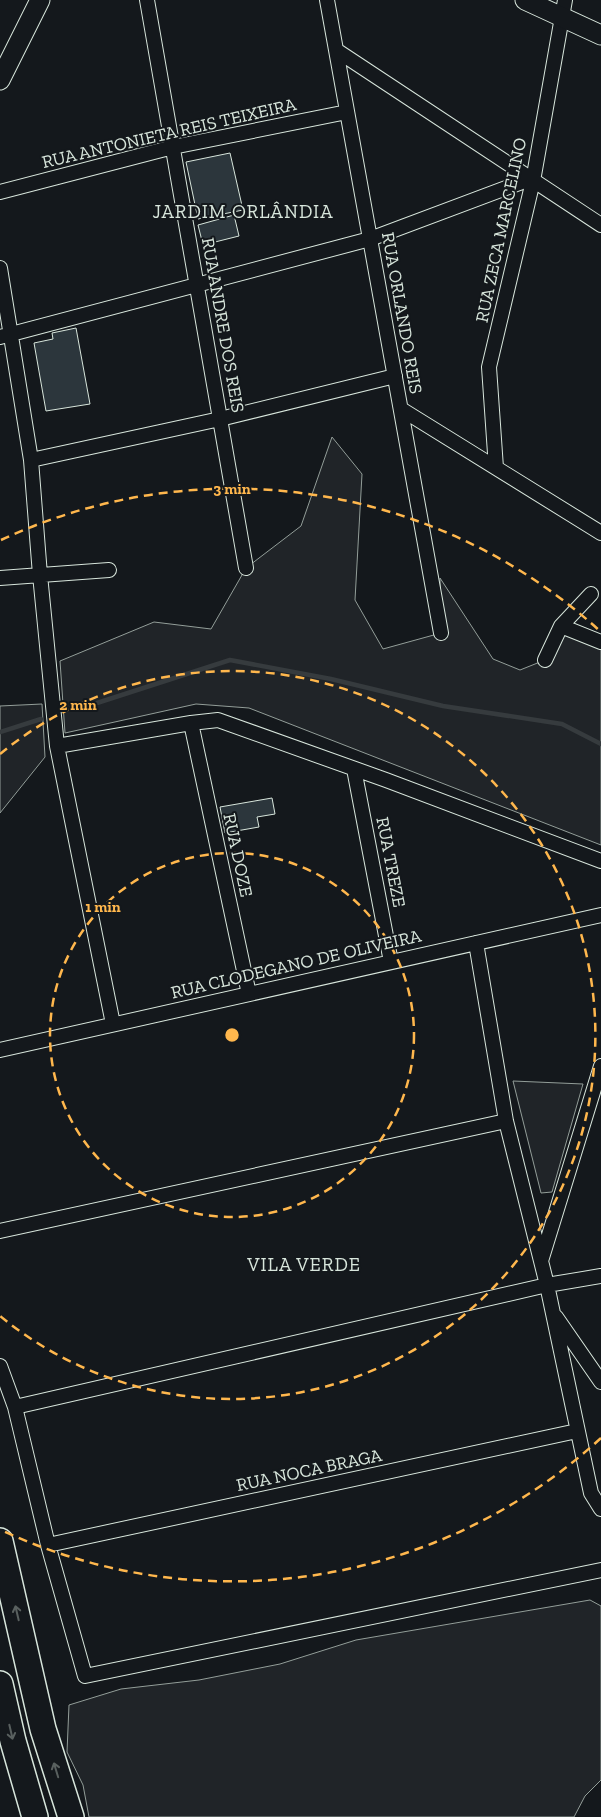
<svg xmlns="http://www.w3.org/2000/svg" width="601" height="1817" viewBox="0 0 601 1817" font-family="'Zilla Slab',serif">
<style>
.green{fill:#202428;stroke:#939e99}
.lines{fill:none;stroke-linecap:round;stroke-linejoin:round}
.stream{stroke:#363b3e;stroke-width:4.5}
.building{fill:#2c363c;stroke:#d8e6dc}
.street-casing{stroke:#d8e6dc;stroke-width:16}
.secondary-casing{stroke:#d8e6dc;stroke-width:21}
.highway-casing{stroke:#d8e6dc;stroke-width:28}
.street{stroke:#14181c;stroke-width:14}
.secondary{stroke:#14181c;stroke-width:19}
.highway{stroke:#14181c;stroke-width:25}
.oneway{stroke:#59605f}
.ring{fill:none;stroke:#ffb74d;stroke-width:2.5;stroke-dasharray:9 6}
.labels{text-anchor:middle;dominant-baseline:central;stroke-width:4;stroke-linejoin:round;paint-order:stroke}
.street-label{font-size:18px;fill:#d8e6dc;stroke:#14181c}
.neighbourhood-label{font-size:19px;letter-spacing:1px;fill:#d8e6dc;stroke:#14181c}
.centre{fill:#ffb74d;stroke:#14181c;stroke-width:2.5}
.ring-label{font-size:15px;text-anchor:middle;font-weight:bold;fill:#ffb74d;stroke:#14181c;stroke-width:4;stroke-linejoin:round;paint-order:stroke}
</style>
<rect width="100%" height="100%" fill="#14181c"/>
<!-- green -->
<path class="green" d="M332 437 362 474 355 600 383 649 441 633 440 578 493 659 520 670 545 660 561 626 601 642V845L249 708 196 704 65 733 60 661 154 622 211 629 246 568 301 526Z
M42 704 45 757 0 813V706Z
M513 1081 583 1084 552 1192 541 1193Z
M590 1600 601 1606V1780L585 1796 574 1817H89L83 1785 67 1752 69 1705 121 1689 199 1680 280 1664 356 1640Z"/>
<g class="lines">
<!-- stream -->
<path class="stream" d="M97 703 230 660 331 679 443 706 562 724 601 744
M0 732 41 719"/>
</g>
<!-- building -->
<path class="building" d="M230 153 243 210 198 219 186 162Z
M234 215 239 236 203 245 198 225Z
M76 328 90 404 46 411 34 343 53 339 52 333Z
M272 798 275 814 257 817 259 827 225 833 220 807Z"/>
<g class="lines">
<defs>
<path id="street" d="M147 0 246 568
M327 0 441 633
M336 50 601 225
M0 192 173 147 347 112
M0 268 31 460 40 575 57 746 113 1024
M0 337 370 239 530 179
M401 409 601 533
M31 460 220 419 395 376
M496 468 489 367 533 181 565 0
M0 578 109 570
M561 626 601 642
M545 660 561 626 591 594
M191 723 249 994
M57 746 191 723 218 720 386 780 601 861
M354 769 391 962
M476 943 506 1121 547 1285 591 1493 601 1509
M0 1050 601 915
M0 1231 506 1121
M541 1261 601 1066
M556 1317 601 1382
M0 1366 15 1407 48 1545 85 1676 601 1570
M15 1407 547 1285 601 1276
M48 1545 577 1431"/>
<path id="secondary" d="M525 0 601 35
M0 80 40 0"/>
<path id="highway" d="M0 1541 43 1729 71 1817
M0 1684 13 1741 35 1817"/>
</defs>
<!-- street casing -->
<use href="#street" class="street-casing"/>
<!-- secondary casing -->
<use href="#secondary" class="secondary-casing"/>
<!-- highway casing -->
<use href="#highway" class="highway-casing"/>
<!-- street -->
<use href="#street" class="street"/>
<!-- secondary -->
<use href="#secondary" class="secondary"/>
<!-- highway -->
<use href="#highway" class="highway"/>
</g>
<!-- one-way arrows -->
<defs><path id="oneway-shaft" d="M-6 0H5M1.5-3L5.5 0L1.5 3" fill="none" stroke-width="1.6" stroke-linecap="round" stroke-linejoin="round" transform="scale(1.25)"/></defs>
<g class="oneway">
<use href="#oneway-shaft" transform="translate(17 1613) rotate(-103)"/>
<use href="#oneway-shaft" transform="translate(11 1732) rotate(77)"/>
<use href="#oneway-shaft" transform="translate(56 1770) rotate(-107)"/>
</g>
<!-- distance rings -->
<g class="ring">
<circle cx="232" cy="1035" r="182"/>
<path d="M0 754A364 364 0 1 1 0 1316"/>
<path d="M601 1438A546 546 0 0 1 1 1530M1 540A546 546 0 0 1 601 632"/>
</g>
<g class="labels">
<!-- street labels -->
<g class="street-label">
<text transform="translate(169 133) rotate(-13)">RUA ANTONIETA REIS TEIXEIRA</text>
<text transform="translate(501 230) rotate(-78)">RUA ZECA MARCELINO</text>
<text transform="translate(402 313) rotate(80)">RUA ORLANDO REIS</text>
<text transform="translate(223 325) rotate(80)">RUA ANDRE DOS REIS</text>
<text transform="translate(238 855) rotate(78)">RUA DOZE</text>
<text transform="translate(391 862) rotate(79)">RUA TREZE</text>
<text transform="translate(296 964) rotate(-13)">RUA CLODEGANO DE OLIVEIRA</text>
<text transform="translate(309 1470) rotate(-12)">RUA NOCA BRAGA</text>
</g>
<!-- neighbourhood labels -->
<g class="neighbourhood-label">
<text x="243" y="211">JARDIM ORLÂNDIA</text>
<text x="304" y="1264">VILA VERDE</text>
</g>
</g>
<circle cx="232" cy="1035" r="8" class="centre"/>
<g class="ring-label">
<text x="232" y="494">3 min</text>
<text x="78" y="710">2 min</text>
<text x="103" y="912">1 min</text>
</g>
</svg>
